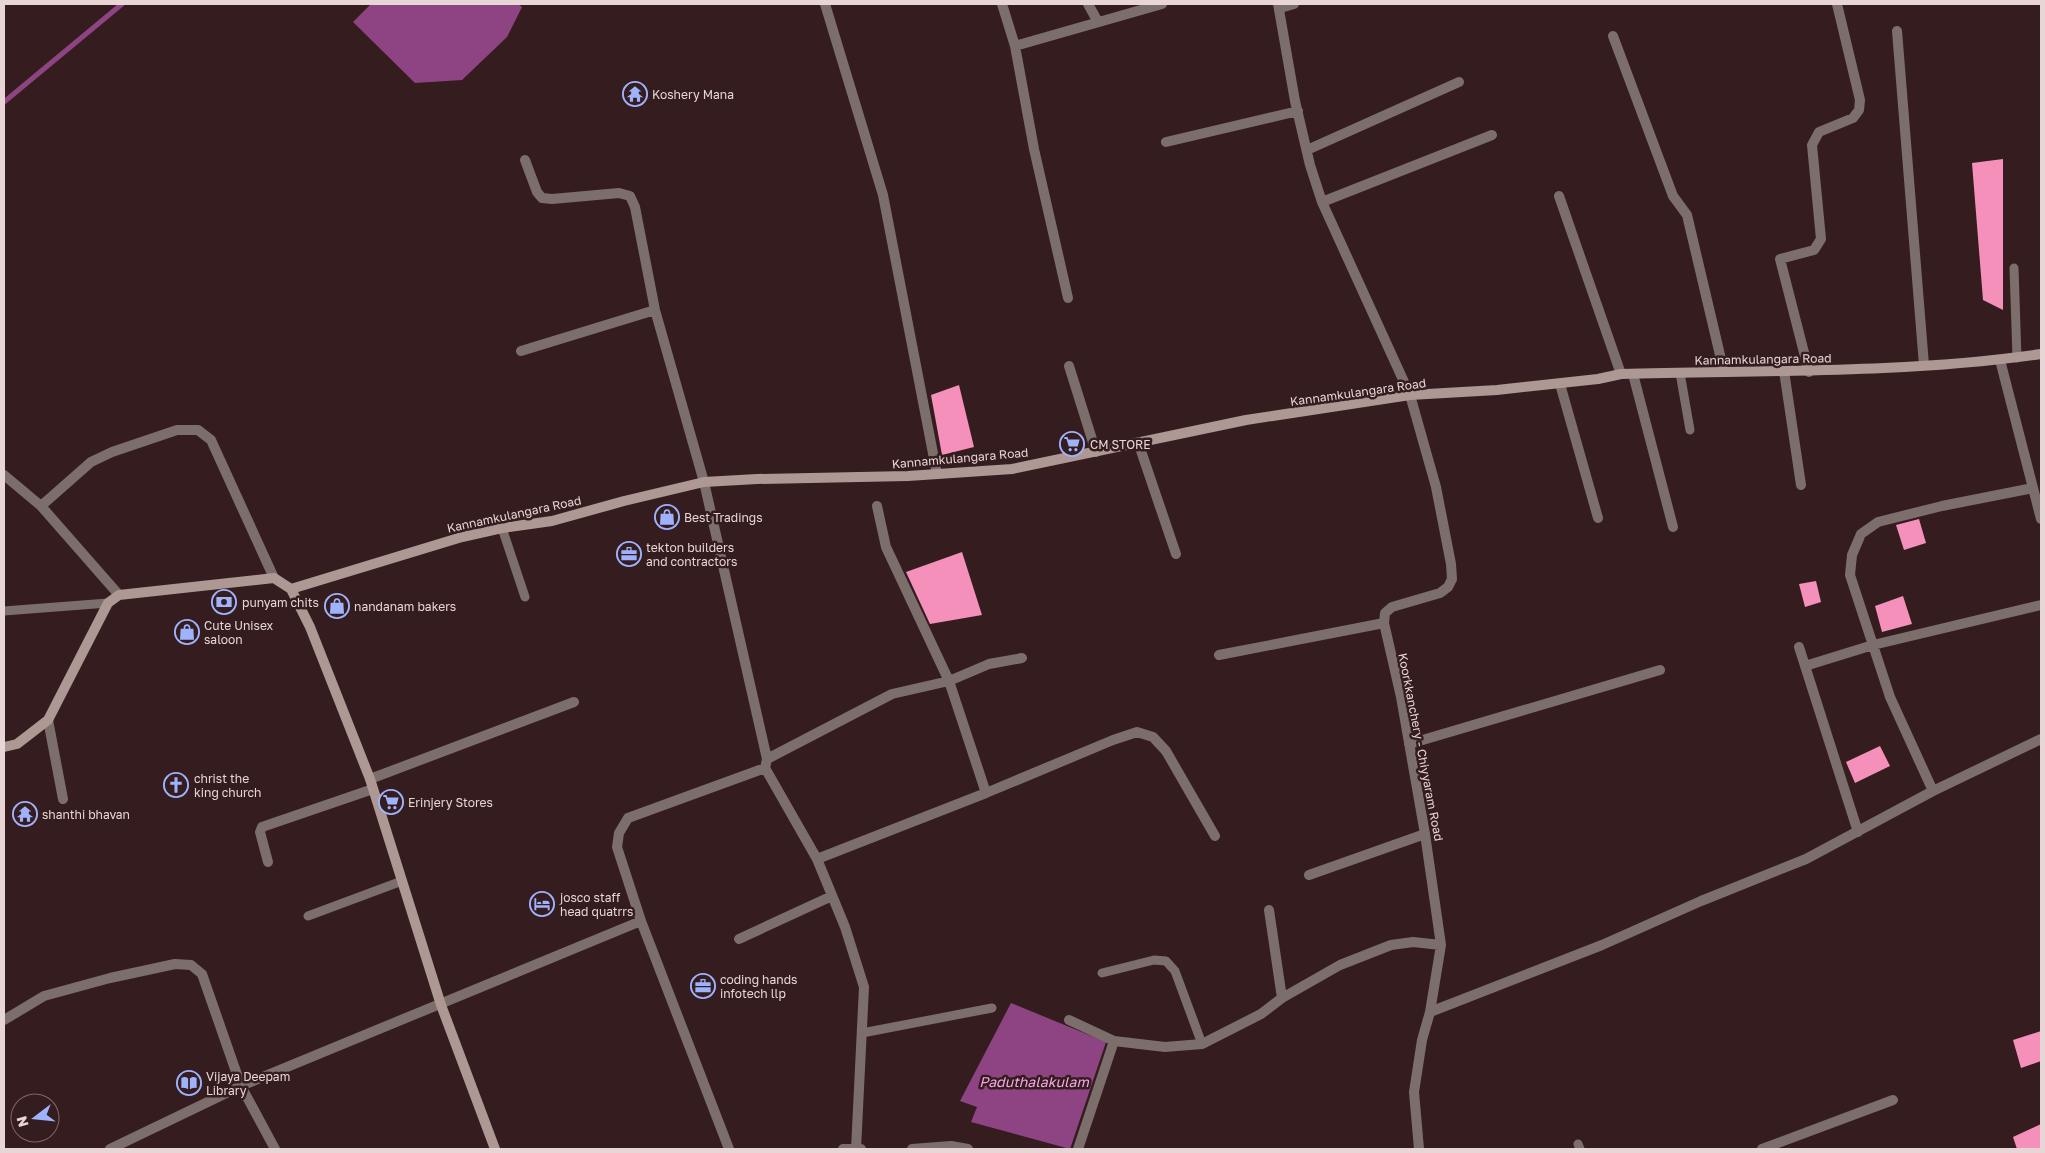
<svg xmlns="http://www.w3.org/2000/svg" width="2045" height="1153" viewBox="0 0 2045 1153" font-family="'Golos Text',sans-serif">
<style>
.water{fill:#8e4483}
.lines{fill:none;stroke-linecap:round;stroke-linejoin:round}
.stream{stroke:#8e4483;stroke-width:5}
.building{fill:#f490ba}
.lane{stroke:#7c6e6b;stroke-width:9}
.street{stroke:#7c6e6b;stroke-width:10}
.secondary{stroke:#ad9893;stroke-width:10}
.labels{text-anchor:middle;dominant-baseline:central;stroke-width:5;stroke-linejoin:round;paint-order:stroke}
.poi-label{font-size:12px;fill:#e8d6d7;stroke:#351d1f;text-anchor:start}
.street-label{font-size:12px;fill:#e8d6d7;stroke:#351d1f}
.water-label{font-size:14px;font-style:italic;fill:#f9a8eb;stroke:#351d1f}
</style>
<rect width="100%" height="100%" fill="#351d1f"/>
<!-- water -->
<path class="water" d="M371 4H518L522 7 507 37 462 80 415 83 353 22Z
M1011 1003 1106 1042 1070 1149 971 1122 977 1107 960 1101Z"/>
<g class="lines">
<!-- stream -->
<path class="stream" d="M4 102 122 4"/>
</g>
<!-- building -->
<path class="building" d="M2003 159V310L1983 300 1972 163Z
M959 385 974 447 942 455 931 395Z
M1919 519 1926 543 1904 550 1896 525Z
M962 552 982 615 930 624 906 572Z
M1816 581 1821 602 1805 607 1799 584Z
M1903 596 1912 624 1882 632 1875 606Z
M1880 746 1890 766 1855 783 1846 762Z
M2041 1031V1061L2021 1068 2013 1040Z
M2041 1124V1149H2017L2013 1137Z"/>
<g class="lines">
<!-- lane -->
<path class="lane" d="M2014 268 2017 358
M1680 373 1690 430
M502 528 525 597
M4 611 108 603
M308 916 402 881
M1102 973 1154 960 1166 961 1175 971 1202 1044
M862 1033 992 1008
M1578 1144 1580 1149"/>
<!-- street -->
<path class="street" d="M825 4 883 195 937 474
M1002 4 1015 46 1162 4
M1088 4 1098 22
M1278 4 1295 101 1310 165 1322 202 1410 395 1436 487 1451 564 1452 579 1448 587 1440 593 1392 607 1385 613 1384 623 1401 697 1425 834 1441 945 1430 1012 1422 1040 1414 1092 1419 1149
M1280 8 1294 4
M1897 31 1924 365
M1613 36 1673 196 1687 215 1724 372
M1015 46 1034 149 1068 298
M1166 142 1298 111
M1307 150 1459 82
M525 160 537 192 542 198 552 199 619 193 630 196 635 207 655 310 704 482 767 759 765 768 628 818 619 833 617 847 641 921 729 1149
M1559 196 1621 374
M1322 202 1492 135
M521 351 655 310
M2000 360 2041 519
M1069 366 1096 452
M1784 371 1801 485
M1809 372 1780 259 1814 250 1821 239 1812 145 1819 132 1853 118 1859 110 1860 100 1837 4
M1633 374 1673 527
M1560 384 1598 518
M1138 442 1176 554
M4 475 41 506 119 595
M41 506 91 462 112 452 177 430H198L211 440 274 578
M877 506 886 547 949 681 989 664 1022 658
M1799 647 1858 832
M1219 655 1384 623
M1805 666 1873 645 2041 605
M48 720 63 799
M1409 744 1660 670
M767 759 892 694 949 681 986 793
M765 768 817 859 986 793 1113 740 1137 732 1153 737 1166 751 1215 836
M370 779 574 702
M1933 791 1890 697 1850 575 1852 555 1861 534 1878 522 1942 506 2033 488
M817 859 845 927 864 987 856 1149
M268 862 260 832 262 827 373 789
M1309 875 1425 834
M1269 910 1282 998
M739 939 832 896
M1430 1012 1602 945 1701 901 1806 859 1933 791 2041 739
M4 1020 44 996 110 978 175 964 191 965 202 974 241 1086 275 1149
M1069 1020 1114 1041 1165 1047 1202 1044 1261 1014 1282 998 1340 965 1391 945 1413 942 1441 945
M110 1149 241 1086 641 921
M843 1149H861
M912 1149 951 1146 968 1149
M1078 1149 1114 1041
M1762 1149 1893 1100"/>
<!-- secondary -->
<path class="secondary" d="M291 589 462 537 502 528 552 521 624 501 704 482 757 479 908 476 1012 469 1246 420 1410 395 1497 390 1598 379 1621 374C1761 370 1902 374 2041 354
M4 747 17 744 48 720 108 603 119 595 274 578 291 589 310 627 370 779 441 1005 495 1149"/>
</g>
<!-- icons -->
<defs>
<symbol id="temple-ring" viewBox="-11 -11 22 22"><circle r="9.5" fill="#351d1f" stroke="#9fb3fd" stroke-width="1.5"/><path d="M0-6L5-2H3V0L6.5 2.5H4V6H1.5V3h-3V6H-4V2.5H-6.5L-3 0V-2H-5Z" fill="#9fb3fd"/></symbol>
<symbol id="supermarket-ring" viewBox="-11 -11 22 22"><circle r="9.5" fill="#351d1f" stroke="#9fb3fd" stroke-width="1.5"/><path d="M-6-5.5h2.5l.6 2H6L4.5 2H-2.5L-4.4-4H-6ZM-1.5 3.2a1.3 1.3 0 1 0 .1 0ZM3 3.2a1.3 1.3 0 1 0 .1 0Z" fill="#9fb3fd"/></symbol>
<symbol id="shop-ring" viewBox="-11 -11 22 22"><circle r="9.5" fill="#351d1f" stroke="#9fb3fd" stroke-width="1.5"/><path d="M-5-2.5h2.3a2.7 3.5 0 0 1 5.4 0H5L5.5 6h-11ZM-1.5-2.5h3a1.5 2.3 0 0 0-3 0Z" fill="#9fb3fd"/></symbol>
<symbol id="office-ring" viewBox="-11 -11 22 22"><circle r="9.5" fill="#351d1f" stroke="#9fb3fd" stroke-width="1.5"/><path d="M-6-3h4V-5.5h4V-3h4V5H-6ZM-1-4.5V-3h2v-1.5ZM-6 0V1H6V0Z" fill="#9fb3fd"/></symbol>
<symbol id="bank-ring" viewBox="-11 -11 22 22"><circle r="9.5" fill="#351d1f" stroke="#9fb3fd" stroke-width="1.5"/><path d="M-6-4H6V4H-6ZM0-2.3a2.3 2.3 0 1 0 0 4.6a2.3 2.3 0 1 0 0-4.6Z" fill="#9fb3fd"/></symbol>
<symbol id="church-ring" viewBox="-11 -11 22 22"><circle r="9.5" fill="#351d1f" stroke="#9fb3fd" stroke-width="1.5"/><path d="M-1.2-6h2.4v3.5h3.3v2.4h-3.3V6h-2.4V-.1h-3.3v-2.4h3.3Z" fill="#9fb3fd"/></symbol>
<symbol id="hotel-ring" viewBox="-11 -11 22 22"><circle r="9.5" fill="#351d1f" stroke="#9fb3fd" stroke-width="1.5"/><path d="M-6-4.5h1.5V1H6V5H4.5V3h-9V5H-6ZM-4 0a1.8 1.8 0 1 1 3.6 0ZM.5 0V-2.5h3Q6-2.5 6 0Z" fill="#9fb3fd"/></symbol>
<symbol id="library-ring" viewBox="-11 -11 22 22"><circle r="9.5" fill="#351d1f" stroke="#9fb3fd" stroke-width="1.5"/><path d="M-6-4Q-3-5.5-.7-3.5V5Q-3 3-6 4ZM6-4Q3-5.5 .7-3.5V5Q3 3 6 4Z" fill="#9fb3fd"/></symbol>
</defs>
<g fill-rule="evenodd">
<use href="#temple-ring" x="621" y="80" width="28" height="28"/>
<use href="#supermarket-ring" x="1058" y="430" width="28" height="28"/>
<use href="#shop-ring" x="653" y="503" width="28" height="28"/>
<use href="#office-ring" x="615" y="540" width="28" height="28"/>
<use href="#bank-ring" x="210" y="588" width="28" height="28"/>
<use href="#shop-ring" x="323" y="592" width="28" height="28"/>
<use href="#shop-ring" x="173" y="618" width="28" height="28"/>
<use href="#church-ring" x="162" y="771" width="28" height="28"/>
<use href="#supermarket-ring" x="377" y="788" width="28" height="28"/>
<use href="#temple-ring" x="11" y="800" width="28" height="28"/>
<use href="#hotel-ring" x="528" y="890" width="28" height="28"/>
<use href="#office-ring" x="689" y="972" width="28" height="28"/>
<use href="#library-ring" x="175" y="1069" width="28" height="28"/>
</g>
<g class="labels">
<!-- poi labels -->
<g class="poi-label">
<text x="652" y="94">Koshery Mana</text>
<text x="1090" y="444">CM STORE</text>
<text x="684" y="517">Best Tradings</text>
<text x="646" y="547">tekton builders<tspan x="646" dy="14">and contractors</tspan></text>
<text x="242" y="602">punyam chits</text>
<text x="354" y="606">nandanam bakers</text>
<text x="204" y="625">Cute Unisex<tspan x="204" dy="14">saloon</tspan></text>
<text x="194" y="778">christ the<tspan x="194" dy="14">king church</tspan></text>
<text x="408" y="802">Erinjery Stores</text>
<text x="42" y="814">shanthi bhavan</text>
<text x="560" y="897">josco staff<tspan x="560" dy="14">head quatrrs</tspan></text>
<text x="720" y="979">coding hands<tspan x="720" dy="14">infotech llp</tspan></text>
<text x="206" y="1076">Vijaya Deepam<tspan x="206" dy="14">Library</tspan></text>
</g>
<!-- street labels -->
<g class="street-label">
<text transform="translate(1763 359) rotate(-1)">Kannamkulangara Road</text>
<text transform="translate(1358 392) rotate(-8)">Kannamkulangara Road</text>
<text transform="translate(960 458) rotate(-5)">Kannamkulangara Road</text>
<text transform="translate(514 514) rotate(-12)">Kannamkulangara Road</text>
<text transform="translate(1421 747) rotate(79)">Koorkkanchery - Chiyyaram Road</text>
</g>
<!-- water labels -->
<g class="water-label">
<text x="1034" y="1081">Paduthalakulam</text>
</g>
</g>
<!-- border -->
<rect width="2045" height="1153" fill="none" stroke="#e8d6d7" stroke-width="10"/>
<!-- north arrow -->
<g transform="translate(35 1118) rotate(254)"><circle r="24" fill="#351d1f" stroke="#7d6769"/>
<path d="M0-4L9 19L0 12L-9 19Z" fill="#9fb3fd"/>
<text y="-8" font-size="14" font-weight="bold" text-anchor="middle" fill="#e8d6d7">N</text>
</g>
</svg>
